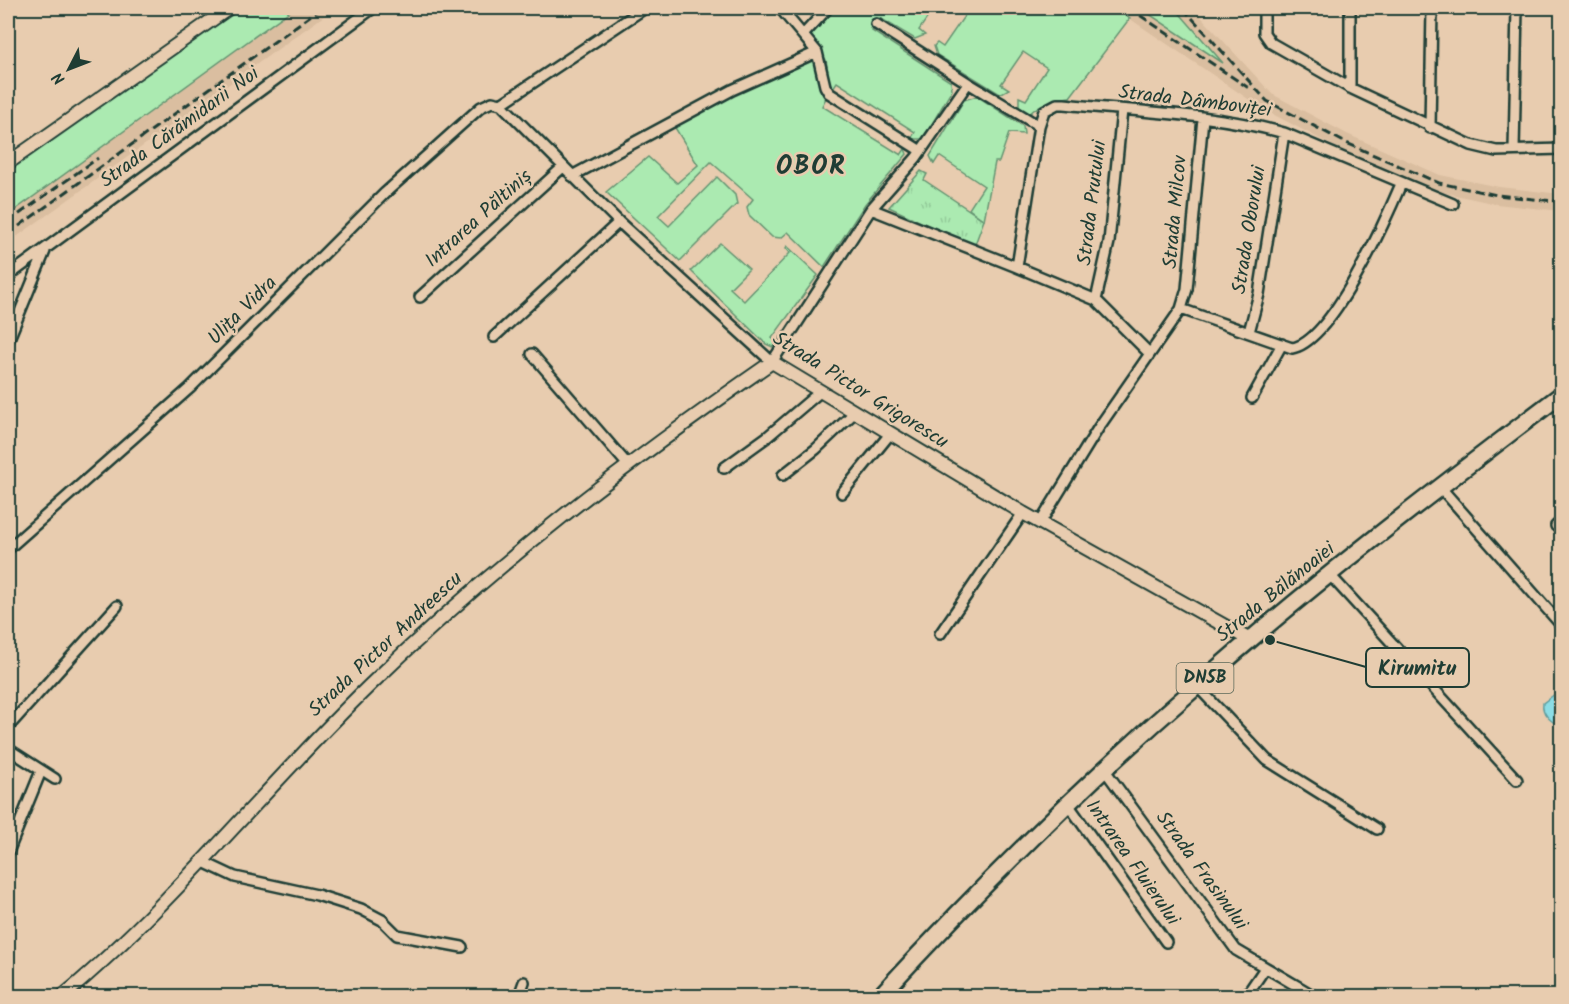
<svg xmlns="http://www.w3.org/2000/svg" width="1569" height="1004" viewBox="0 0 1569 1004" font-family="Kalam,sans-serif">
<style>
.built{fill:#dabea0}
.grass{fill:#abeab1;stroke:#659472;stroke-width:1.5}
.park{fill:url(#park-tufts);stroke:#659472;stroke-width:1.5}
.water{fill:#8cdde5;stroke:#609d9e;stroke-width:1.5}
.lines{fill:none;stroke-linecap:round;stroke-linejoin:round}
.minor-casing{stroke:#1f3d34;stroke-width:14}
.tertiary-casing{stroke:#1f3d34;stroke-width:16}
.primary-casing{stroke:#1f3d34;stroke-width:20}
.minor{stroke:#e8ccaf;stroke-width:9}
.tertiary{stroke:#e8ccaf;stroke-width:12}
.primary{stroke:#e8ccaf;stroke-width:15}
.rail{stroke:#1f3d34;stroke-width:3;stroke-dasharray:9 4.5;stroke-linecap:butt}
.labels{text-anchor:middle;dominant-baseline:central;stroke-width:5;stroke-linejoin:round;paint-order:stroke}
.shield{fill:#e8ccaf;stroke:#5b6859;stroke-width:1.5}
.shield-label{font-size:18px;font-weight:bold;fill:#1f3d34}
.street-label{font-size:20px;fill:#1f3d34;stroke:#e8ccaf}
.district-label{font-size:26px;font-weight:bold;letter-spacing:1.5px;fill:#1f3d34;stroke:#e8ccaf}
.leader{fill:none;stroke:#1f3d34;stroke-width:2}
.callout-dot{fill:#1f3d34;stroke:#e8ccaf;stroke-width:2}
.callout{fill:#e8ccaf;stroke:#1f3d34;stroke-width:2}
.callout-label{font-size:21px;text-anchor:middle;font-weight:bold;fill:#1f3d34}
</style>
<defs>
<pattern id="park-tufts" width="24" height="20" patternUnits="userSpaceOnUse" patternTransform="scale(1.5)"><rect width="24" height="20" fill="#abeab1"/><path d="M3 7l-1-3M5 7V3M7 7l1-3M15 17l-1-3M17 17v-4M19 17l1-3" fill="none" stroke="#93ca99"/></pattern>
</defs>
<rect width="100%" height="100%" fill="#e8ccaf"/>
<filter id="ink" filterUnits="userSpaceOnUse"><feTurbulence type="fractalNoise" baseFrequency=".0167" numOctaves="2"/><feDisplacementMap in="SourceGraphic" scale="12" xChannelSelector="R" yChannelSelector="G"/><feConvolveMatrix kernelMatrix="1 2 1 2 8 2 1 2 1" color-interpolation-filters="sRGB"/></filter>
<g filter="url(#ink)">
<!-- built -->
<path class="built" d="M294 8H335L8 243V215Z
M1114 8H1193L1272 94 1347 134 1440 175 1499 187 1561 194V211L1496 204 1437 191 1341 150 1263 109Z"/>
<!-- grass -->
<path class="grass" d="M238 8H294L8 215V169Z
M835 8H934L919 30 925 35 915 39 880 18 872 31 951 82 952 90 923 139H911L915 132 837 82 833 88 830 85 826 60 810 35Z
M955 8H1114L1130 18 1070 97C1054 99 1042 102 1029 114L1019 108V97L1026 100 1047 68 1023 52 1001 84 1009 89 1000 94 937 55 934 46 937 43 943 47 965 15Z
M1140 8H1175L1223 63Z
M813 58 821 91 826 98 822 106 901 155 905 149 907 154 865 204 824 267 788 232 781 238 772 237 749 215 747 207 753 199 711 162 658 216 669 226 717 177 735 195 737 204 680 261 606 192 648 157 677 183 698 165 674 126 735 93Z
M977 96 1023 126 1024 134 1009 133 999 162H995L984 220 969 209 984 186 939 156 934 164 930 156 964 100Z
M720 243 749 269 730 288 744 301 790 253 786 248 787 246 818 275 772 338 777 342 773 347 766 344 691 271Z"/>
<!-- park -->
<path class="park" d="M921 171 927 174 924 180 984 220 974 247 889 207Z"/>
<!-- water -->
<path class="water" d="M1555 694 1561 704V728C1553 722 1541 715 1543 703Z"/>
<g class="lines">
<defs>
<path id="minor" d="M780 8 817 52 825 86 829 93 921 151
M1264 8V33L1271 43 1350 88 1471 145 1496 151 1562 149
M1350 8V88
M803 35 828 8
M968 83 1039 126 1044 111 1057 104H1064C1137 112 1213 113 1284 133L1453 204
M501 104 619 222 772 362 871 209 916 158 968 83 876 24
M501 104 645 8
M1039 126 1017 267 1096 300 1149 353
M1430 128 1432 8
M1514 150 1517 8
M572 176 732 90 817 52
M871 209 1017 267
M8 276 373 8
M420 297 563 167
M1096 300 1109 242 1122 110
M1181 309 1292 348C1332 342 1386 219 1401 184
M1249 332 1259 294 1284 133
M494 337 619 222
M8 341 45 251
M532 354 627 464
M1252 398 1282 344
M724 468 767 437 821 391
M783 475 816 449 855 412
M1441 488 1562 626
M842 493 890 434
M1040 523 1099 427 1181 309 1187 289 1203 118
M1556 526 1562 521
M8 549 190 388 385 193 481 107 492 102 501 104
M1330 575 1517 780
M940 634 1023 513
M1197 686 1267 760 1377 829
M8 727 117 606
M8 749 55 779
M1104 769 1236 950 1314 996
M1068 804 1166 942
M8 852 41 771
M201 861 235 877 317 895 361 909 382 920 397 935 462 947
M519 996 524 982
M1246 996 1265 968"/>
<path id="tertiary" d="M8 163 229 8
M63 996C174 903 265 787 369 686 493 565 629 461 772 362L1023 513 1250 640"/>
<path id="primary" d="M880 996C980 887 1085 783 1197 686 1313 583 1438 488 1562 394"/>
</defs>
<!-- minor casing -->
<use href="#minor" class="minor-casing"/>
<!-- tertiary casing -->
<use href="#tertiary" class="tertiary-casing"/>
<!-- primary casing -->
<use href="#primary" class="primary-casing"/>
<!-- minor -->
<use href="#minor" class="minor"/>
<!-- tertiary -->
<use href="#tertiary" class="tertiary"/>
<!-- primary -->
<use href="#primary" class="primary"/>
<!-- rail -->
<path class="rail" d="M1129 8 1250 89
M1183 8 1267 101 1344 142 1439 183 1497 195 1562 202
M8 222 98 158
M8 234 321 8"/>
</g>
</g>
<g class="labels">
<!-- shield labels -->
<rect class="shield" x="1176.5" y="663" width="57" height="30" rx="4.5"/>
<g class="shield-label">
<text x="1205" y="678">DN5B</text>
</g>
<!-- street labels -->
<g class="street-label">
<text transform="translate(1195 102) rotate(7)">Strada Dâmboviței</text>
<text transform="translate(180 128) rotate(-36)">Strada Cărămidarii Noi</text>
<text transform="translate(1093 203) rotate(-83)">Strada Prutului</text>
<text transform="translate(1176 212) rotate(-85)">Strada Milcov</text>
<text transform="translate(479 219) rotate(-42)">Intrarea Păltiniș</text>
<text transform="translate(1250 230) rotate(-81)">Strada Oborului</text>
<text transform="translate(243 311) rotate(-45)">Ulița Vidra</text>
<text transform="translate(860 391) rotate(32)">Strada Pictor Grigorescu</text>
<text transform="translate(1276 593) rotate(-39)">Strada Bălănoaiei</text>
<text transform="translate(386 645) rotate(-43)">Strada Pictor Andreescu</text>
<text transform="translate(1132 863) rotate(55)">Intrarea Fluierului</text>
<text transform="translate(1201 871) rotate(54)">Strada Frasinului</text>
</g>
<!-- district labels -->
<g class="district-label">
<text x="811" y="167">OBOR</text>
</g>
</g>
<!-- callouts -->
<path class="leader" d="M1270 640L1366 667"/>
<circle class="callout-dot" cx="1270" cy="640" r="6"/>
<rect class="callout" x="1366" y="648" width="103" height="39" rx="6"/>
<g class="callout-label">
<text x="1417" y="675">Kirumitu</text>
</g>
<!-- margin -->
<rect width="1569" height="1004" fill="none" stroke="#e8ccaf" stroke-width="30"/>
<rect x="15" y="15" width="1539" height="974" fill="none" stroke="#1f3d34" stroke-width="2" filter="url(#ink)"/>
<!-- north arrow -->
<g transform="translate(69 69) rotate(228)" stroke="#e8ccaf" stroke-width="4.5" paint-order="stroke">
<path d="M0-4.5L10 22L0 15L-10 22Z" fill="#1f3d34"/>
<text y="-9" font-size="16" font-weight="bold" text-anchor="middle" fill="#1f3d34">N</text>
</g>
</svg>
